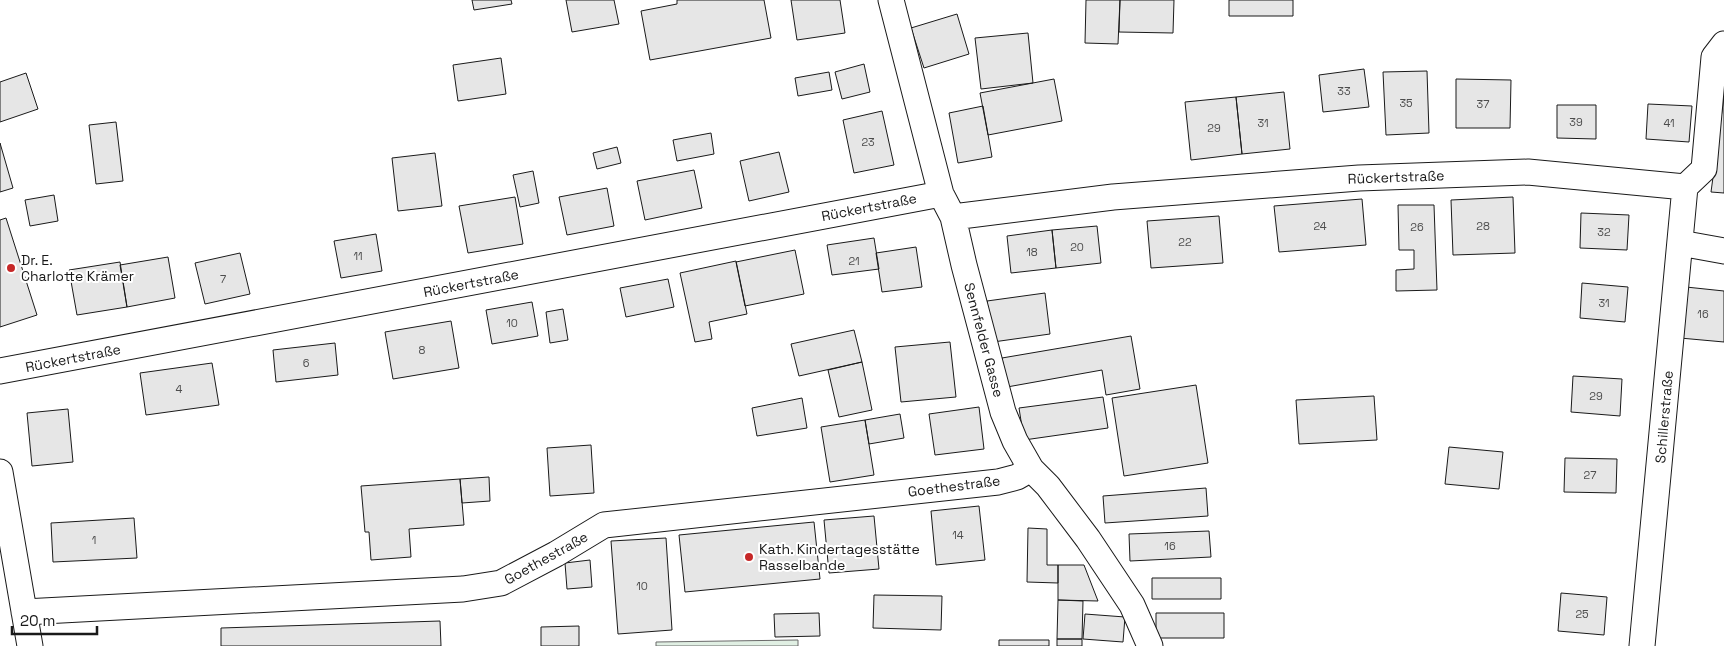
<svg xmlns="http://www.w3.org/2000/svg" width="1724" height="646" viewBox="0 0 1724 646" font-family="'Space Grotesk',sans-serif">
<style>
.green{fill:#e0efe3;stroke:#6a6a6a}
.building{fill:#e6e6e6;stroke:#1a1a1a}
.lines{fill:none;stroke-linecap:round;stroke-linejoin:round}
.minor-casing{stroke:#1a1a1a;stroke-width:27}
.minor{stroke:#fff;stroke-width:25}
.poi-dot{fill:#c62828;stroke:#fff;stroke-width:2}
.labels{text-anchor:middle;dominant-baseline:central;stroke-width:4;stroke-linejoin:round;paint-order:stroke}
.number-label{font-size:11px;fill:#4d4d4d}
.street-label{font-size:14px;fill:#1a1a1a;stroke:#fff}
.poi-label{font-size:14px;fill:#1a1a1a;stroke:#fff;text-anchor:start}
</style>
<rect width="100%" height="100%" fill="#fff"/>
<!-- green -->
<path class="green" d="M798 640V646H656V642Z"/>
<!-- building -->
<path class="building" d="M472 0H511L512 4 474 10Z
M566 0H614L619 24 572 32Z
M677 0H764L771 38 650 60 641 11 677 4Z
M791 0H840L845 33 797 40Z
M1086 0H1120L1118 44 1085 43Z
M1120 0H1174L1173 33 1119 32Z
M1229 0H1293V16H1229Z
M957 14 969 54 924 68 911 28Z
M1028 33 1033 83 981 89 975 38Z
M501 58 506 94 458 101 453 65Z
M864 64 870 92 842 99 835 72Z
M1364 69 1369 107 1323 112 1319 75Z
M1427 71 1429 133 1386 135 1383 72Z
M829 72 832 90 798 96 795 78Z
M26 73 38 109 0 122V82Z
M1054 79 1062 121 988 135 980 93Z
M1456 79 1511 80 1510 128H1456Z
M1284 92 1290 149 1242 154 1236 97Z
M1724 96V193L1711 192Z
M1236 97 1242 154 1191 160 1185 102Z
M1648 104 1692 106 1689 142 1646 139Z
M1557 105H1596V139L1557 138Z
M983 106 992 157 958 163 949 113Z
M882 111 894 165 854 173 843 120Z
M116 122 123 181 96 184 89 125Z
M711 133 714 154 677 161 673 140Z
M0 143 13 188 0 192Z
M617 147 621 163 597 169 593 153Z
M779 152 789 192 749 201 740 161Z
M435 153 442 206 398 211 392 158Z
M694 170 702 208 645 220 637 181Z
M533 171 539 203 520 207 513 175Z
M607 188 614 226 567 235 559 197Z
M54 195 58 221 30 226 25 200Z
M515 197 523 244 468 253 459 206Z
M1513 197 1515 253 1453 255 1451 200Z
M1362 199 1366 245 1279 252 1274 206Z
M1398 205H1434L1437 290 1396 291V270L1414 269V250H1399Z
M1581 213 1629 215 1627 250 1580 248Z
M1219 216 1223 263 1151 268 1147 221Z
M6 218 37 315 0 327V220Z
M1097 226 1101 263 1056 268 1052 230Z
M1052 230 1056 268 1011 273 1007 236Z
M376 234 382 271 341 278 334 241Z
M874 238 879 269 832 275 827 245Z
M916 247 922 287 882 292 876 253Z
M795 250 804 294 745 306 736 262Z
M240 253 250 294 205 304 195 263Z
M168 257 175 298 127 307 120 265Z
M736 261 747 314 709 322 712 339 695 342 680 273Z
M120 262 127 307 77 315 69 270Z
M668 279 674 307 626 317 620 288Z
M1582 283 1628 287 1625 322 1580 318Z
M1686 287 1724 291V342L1680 338Z
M1045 293 1050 334 993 342 987 301Z
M532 302 538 336 492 344 486 310Z
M563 309 568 340 550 343 546 312Z
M451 321 459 368 393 379 385 332Z
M854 330 862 362 799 376 791 344Z
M1131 336 1140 389 1106 395 1102 370 1007 387 1002 358Z
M950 342 956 397 901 402 895 347Z
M335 343 338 375 276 382 273 350Z
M862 362 872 410 839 417 828 370Z
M212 363 219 405 146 415 140 373Z
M1573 376 1622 379 1620 416 1571 412Z
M1196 385 1208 463 1124 476 1112 398Z
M1374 396 1377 440 1299 444 1296 400Z
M1103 397 1108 428 1024 440 1019 408Z
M802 398 807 428 757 436 752 408Z
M979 407 984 449 935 455 929 414Z
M68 409 73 462 32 466 27 413Z
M900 414 904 438 869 444 865 420Z
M865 420 874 475 830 482 821 427Z
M591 445 594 493 550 496 547 448Z
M1449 447 1503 452 1499 489 1445 484Z
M1565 458 1617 459 1616 493 1564 492Z
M489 477 490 501 462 503 460 479Z
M460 479 464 525 409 529 411 557 371 560 369 532H365L361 486Z
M1206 488 1208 516 1105 523 1103 496Z
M979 506 985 560 936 565 931 511Z
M874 516 879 569 829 573 824 520Z
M134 518 137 558 53 562 51 523Z
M814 522 820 579 685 592 679 535Z
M1028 528 1047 529V565H1058V583L1027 582Z
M1209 531 1211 557 1130 561 1129 534Z
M666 538 672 630 618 634 611 541Z
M590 560 592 587 567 589 565 563Z
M1058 565H1084L1098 601 1058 600Z
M1152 578H1221V599H1152Z
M1561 593 1607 597 1604 635 1558 631Z
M874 595 942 596 941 630 873 628Z
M1058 600 1083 601 1082 639H1057Z
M819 613 820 636 775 637 774 614Z
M1156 613H1224V638H1156Z
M1085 614 1125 617 1123 642 1083 639Z
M440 621 441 646H221V628Z
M579 626V646H541V627Z
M1057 639H1082V646H1057Z
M999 640H1049V646H999Z"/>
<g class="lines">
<defs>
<path id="minor" d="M891 0 941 194 953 217 964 265 1003 412 1015 441 1031 469 1048 486 1088 539 1132 605 1150 646
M953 217 1113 197 1359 178 1528 172 1685 187 1704 169 1714 57 1724 44
M1680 243 1724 251
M0 371 941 194
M0 472 30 646
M24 612 463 589 501 583 556 554 604 525 998 482 1017 477 1031 469
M1642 646 1685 187"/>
</defs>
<!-- minor casing -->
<use href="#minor" class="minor-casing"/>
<!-- minor -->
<use href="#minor" class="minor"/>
</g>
<!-- markers -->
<g class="poi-dot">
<circle cx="11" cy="268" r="5"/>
<circle cx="749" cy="557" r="5"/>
</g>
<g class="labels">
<!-- number labels -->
<g class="number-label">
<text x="1344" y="91">33</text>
<text x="1406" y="103">35</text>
<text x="1483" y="104">37</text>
<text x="1576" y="122">39</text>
<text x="1263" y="123">31</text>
<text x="1669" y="123">41</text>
<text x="1214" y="128">29</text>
<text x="868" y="142">23</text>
<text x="1320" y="226">24</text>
<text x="1483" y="226">28</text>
<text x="1417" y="227">26</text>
<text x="1604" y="232">32</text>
<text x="1185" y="242">22</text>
<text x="1077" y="247">20</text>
<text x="1032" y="252">18</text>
<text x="358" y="256">11</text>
<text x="854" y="261">21</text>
<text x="223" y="279">7</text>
<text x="1604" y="303">31</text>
<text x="1703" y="314">16</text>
<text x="512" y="323">10</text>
<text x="422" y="350">8</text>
<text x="306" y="363">6</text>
<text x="179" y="389">4</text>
<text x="1596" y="396">29</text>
<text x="1590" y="475">27</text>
<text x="958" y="535">14</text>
<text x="94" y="540">1</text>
<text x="1170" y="546">16</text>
<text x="642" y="586">10</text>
<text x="1582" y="614">25</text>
</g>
<!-- street labels -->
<g class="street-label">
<text transform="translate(1396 177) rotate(-2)">Rückertstraße</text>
<text transform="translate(869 207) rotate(-11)">Rückertstraße</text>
<text transform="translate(471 283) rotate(-11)">Rückertstraße</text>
<text transform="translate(984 340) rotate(75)">Sennfelder Gasse</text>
<text transform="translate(73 358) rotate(-11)">Rückertstraße</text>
<text transform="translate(1664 417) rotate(-85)">Schillerstraße</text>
<text transform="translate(954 486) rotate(-7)">Goethestraße</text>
<text transform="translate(546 558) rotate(-29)">Goethestraße</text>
</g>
<!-- poi labels -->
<g class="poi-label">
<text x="21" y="260">Dr. E.<tspan x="21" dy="16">Charlotte Krämer</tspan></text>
<text x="759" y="549">Kath. Kindertagesstätte<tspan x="759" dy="16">Rasselbande</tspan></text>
</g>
</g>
<!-- scale -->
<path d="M12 626v8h85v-8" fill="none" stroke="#1a1a1a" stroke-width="2.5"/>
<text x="20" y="626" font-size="15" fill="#1a1a1a" stroke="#ffffff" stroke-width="4" paint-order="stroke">20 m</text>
</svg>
